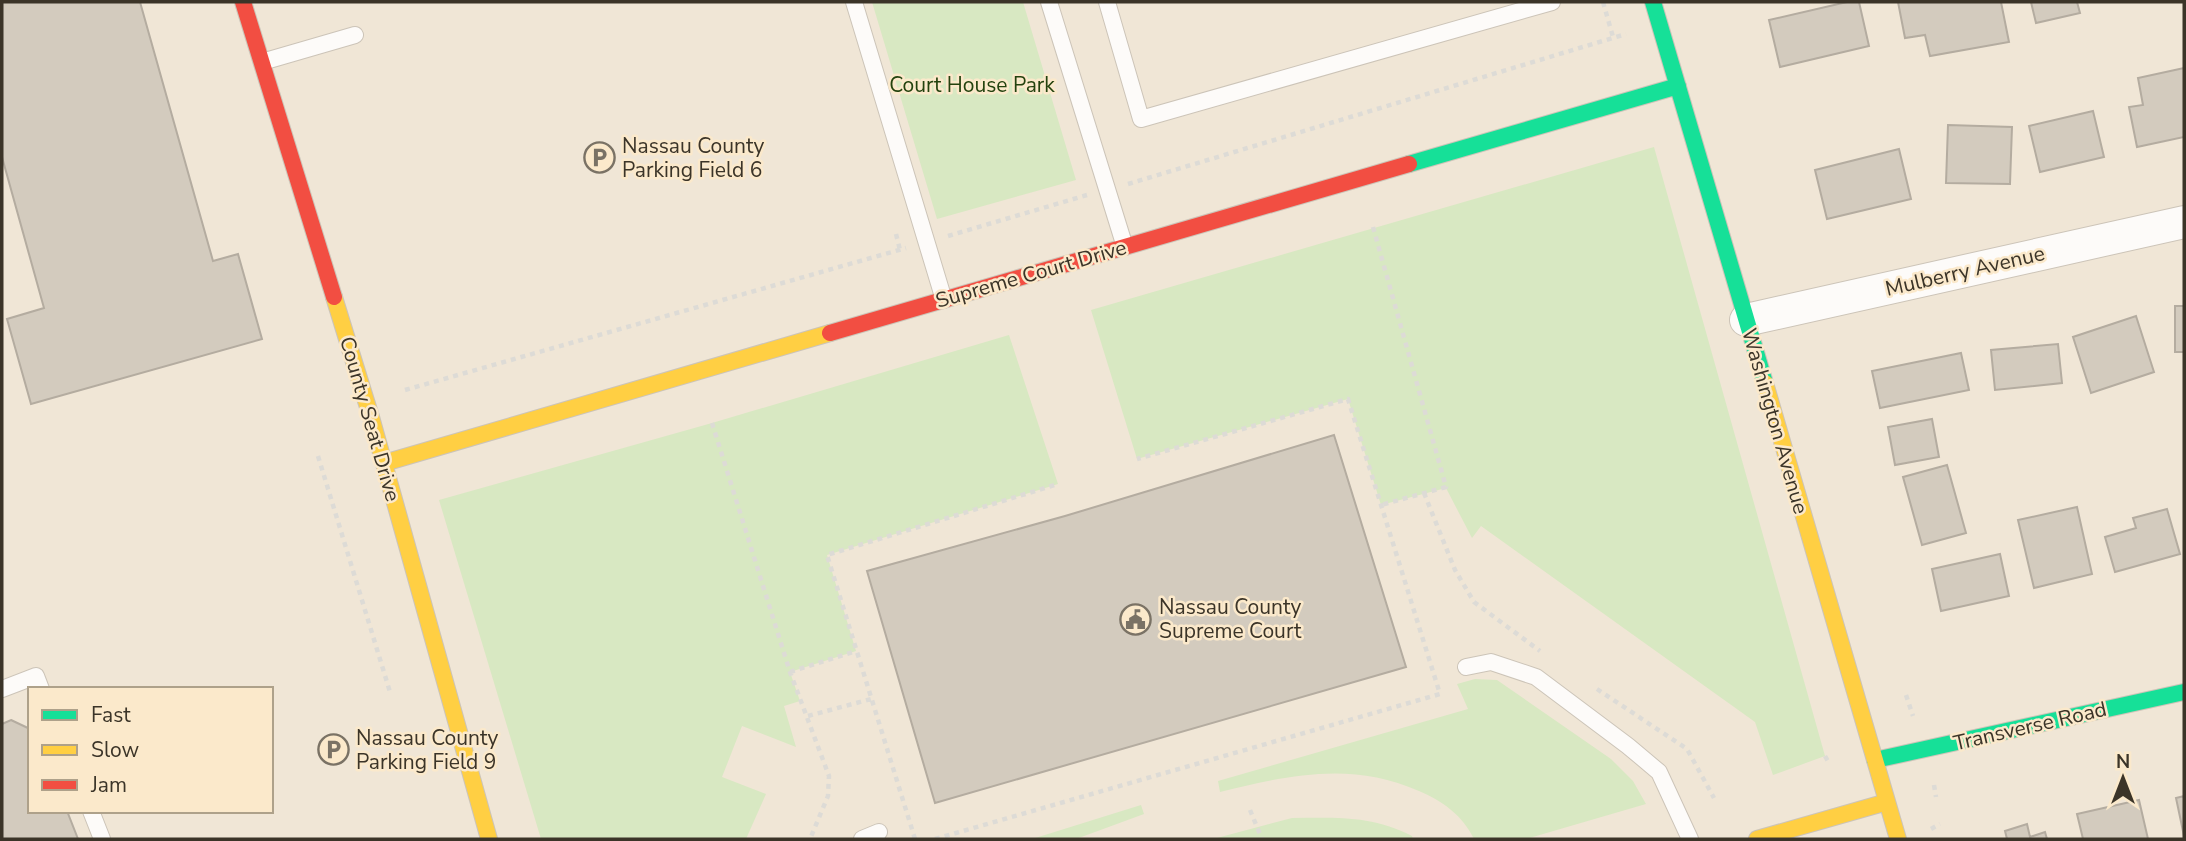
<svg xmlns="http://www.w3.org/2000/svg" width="2186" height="841" viewBox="0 0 2186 841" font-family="'Nunito Sans',sans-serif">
  <rect width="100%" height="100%" fill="#f0e6d6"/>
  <path fill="#d8e8c2" d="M872,2H1023L1076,180L937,219Z
    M1654,147L1825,756L1773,775L1755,722L1481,526L1472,538L1446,488L1381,505L1348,399L1137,459L1091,310Z
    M1009,335L1058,484L827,555L856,651L790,672L800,701L784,706L796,747L742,726L722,777L766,794L746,839H541L439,500L712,423Z
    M1475,679L1497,680L1611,759L1633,781L1646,804L1526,839H1474C1463,816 1443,801 1419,791C1352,761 1289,775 1220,792L1218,781L1468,709L1457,684Z
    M1141,805L1144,814L1076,839H1032Z
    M1292,818C1336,818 1371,815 1412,836L1413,839H1213Z"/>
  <path fill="#d3cbbe" stroke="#b4aca0" stroke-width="2" d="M2,2H140L213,261L238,254L262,339L31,404L7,319L44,308L2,157Z
    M1847,2H1859L1869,46L1780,67L1769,20Z
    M1898,2H2001L2009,42L1930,56L1925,35L1905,38Z
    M2031,2H2077L2080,13L2036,23Z
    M2184,68V137L2137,147L2129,107L2143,105L2138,78Z
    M2093,111L2104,157L2040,172L2029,126Z
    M1948,125L2012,127L2010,184L1946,183Z
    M1899,149L1911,199L1827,219L1815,170Z
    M2175,306H2184V352H2175Z
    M2136,316L2154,372L2091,393L2073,337Z
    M2058,344L2062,383L1995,390L1991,350Z
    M1961,353L1969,390L1880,408L1872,371Z
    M1932,419L1939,457L1895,465L1888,427Z
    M1334,435L1406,667L935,803L867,571L1065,516Z
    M1947,465L1966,533L1922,545L1903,477Z
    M2077,507L2092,574L2034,588L2018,520Z
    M2167,509L2180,554L2115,572L2105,537L2136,528L2133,518Z
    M2000,554L2009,596L1941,611L1932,569Z
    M11,720L30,729V811H67L78,839H2V724Z
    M2184,796V836L2176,798Z
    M2139,800L2148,839H2083L2077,814Z
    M2027,824L2030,837L2045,832L2047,839H2007L2005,831Z"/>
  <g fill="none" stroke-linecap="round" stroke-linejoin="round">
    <defs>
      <path id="lane" d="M854,2L944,300
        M1049,2L1125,247
        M1107,2L1141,119L1552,2
        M262,62L355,35
        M1466,667L1491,662L1536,677L1628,746L1659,772L1690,839
        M2,689L36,676L41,689
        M91,811L102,839
        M862,839L879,832"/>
      <path id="street" d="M1746,320L2184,222"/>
      <path id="fast" d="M1653,2L1765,383
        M1409,164L1678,86
        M1875,760L2184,692"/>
      <path id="slow" d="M334,297L371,417L489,839
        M1765,383L1898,839
        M384,463L830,333
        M1757,839L1887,802"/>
      <path id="jam" d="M243,2L334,297
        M830,333L1409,164"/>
    </defs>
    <use href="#lane" stroke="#ccc4b8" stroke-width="18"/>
    <use href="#street" stroke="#ccc4b8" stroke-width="34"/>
    <use href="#fast" stroke="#ccc4b8" stroke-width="18"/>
    <use href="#slow" stroke="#ccc4b8" stroke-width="18"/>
    <use href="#jam" stroke="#ccc4b8" stroke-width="18"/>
    <path stroke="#dddbd6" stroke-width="4.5" stroke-dasharray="5 5" stroke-linecap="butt" d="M1603,2L1613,37
      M1128,184L1626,34
      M1373,227L1446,487L1381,505
      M896,234L900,250
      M948,236L1087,195
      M405,390L906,248
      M712,423L790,672L829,776L828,796L810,839
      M318,456L390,692
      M1424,493L1455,570L1474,602L1540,651
      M790,672L856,651
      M1597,689L1687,749L1714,798
      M1906,695L1913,716
      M808,716L871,699
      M1825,756L1829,763
      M1934,785L1936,797
      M1250,810L1262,839
      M1931,829L1940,824
      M915,839L827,555L1058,484
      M935,839L1440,694L1348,399L1137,459"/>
    <use href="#lane" stroke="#fdfbf9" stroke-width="16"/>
    <use href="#street" stroke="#fdfbf9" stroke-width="32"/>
    <use href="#fast" stroke="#16e098" stroke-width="16"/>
    <use href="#slow" stroke="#ffcf43" stroke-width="16"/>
    <use href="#jam" stroke="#f24e42" stroke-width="16"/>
  </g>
  <defs>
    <symbol id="parking-ring" viewBox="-11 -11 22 22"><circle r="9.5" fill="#fbe9cb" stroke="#7a7265" stroke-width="1.5"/><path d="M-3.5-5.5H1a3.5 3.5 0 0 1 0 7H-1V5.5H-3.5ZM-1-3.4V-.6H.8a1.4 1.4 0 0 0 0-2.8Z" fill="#7a7265"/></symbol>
    <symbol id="civic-ring" viewBox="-11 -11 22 22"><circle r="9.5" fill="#fbe9cb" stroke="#7a7265" stroke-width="1.5"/><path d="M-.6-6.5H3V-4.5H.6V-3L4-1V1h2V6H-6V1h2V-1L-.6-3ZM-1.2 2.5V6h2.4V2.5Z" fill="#7a7265"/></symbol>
  </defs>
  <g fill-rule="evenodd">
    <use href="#parking-ring" x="582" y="140" width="35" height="35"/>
    <use href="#civic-ring" x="1118" y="602" width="35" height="35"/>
    <use href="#parking-ring" x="316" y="732" width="35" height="35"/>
  </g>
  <g text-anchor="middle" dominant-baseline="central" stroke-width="5" stroke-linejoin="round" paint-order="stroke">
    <g font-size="21" fill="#23420e" stroke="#fbe9cb">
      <text x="972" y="85">Court House Park</text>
    </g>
    <g font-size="21" fill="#3b3428" stroke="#fbe9cb" text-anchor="start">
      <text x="622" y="146">Nassau County<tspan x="622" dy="24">Parking Field 6</tspan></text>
      <text x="1159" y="607">Nassau County<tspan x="1159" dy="24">Supreme Court</tspan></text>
      <text x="356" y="738">Nassau County<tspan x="356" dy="24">Parking Field 9</tspan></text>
    </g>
    <g font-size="21" fill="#3b3428" stroke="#fbe9cb">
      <text transform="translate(1965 271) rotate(-13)">Mulberry Avenue</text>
      <text transform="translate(1031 274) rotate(-16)">Supreme Court Drive</text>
      <text transform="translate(370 419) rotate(74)">County Seat Drive</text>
      <text transform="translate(1775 421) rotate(74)">Washington Avenue</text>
      <text transform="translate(2030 726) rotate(-13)">Transverse Road</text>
    </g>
  </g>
  <rect width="2186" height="841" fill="none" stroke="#3b3428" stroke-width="7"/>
  <rect x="28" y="687" width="245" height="126" fill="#fbe9cb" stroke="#aea18a" stroke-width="2"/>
  <rect x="42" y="710" width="35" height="10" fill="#16e098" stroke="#aea18a" stroke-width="2"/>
  <text x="91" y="722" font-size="21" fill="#3b3428">Fast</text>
  <rect x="42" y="745" width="35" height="10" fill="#ffcf43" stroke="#aea18a" stroke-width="2"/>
  <text x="91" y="757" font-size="21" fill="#3b3428">Slow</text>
  <rect x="42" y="780" width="35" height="10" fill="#f24e42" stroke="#aea18a" stroke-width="2"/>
  <text x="91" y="792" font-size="21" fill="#3b3428">Jam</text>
  <g transform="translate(2123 778)" stroke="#fbe9cb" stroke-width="5" paint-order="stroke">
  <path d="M0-5L12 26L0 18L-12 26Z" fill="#3b3428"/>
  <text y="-10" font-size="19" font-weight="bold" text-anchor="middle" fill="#3b3428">N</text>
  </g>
</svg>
